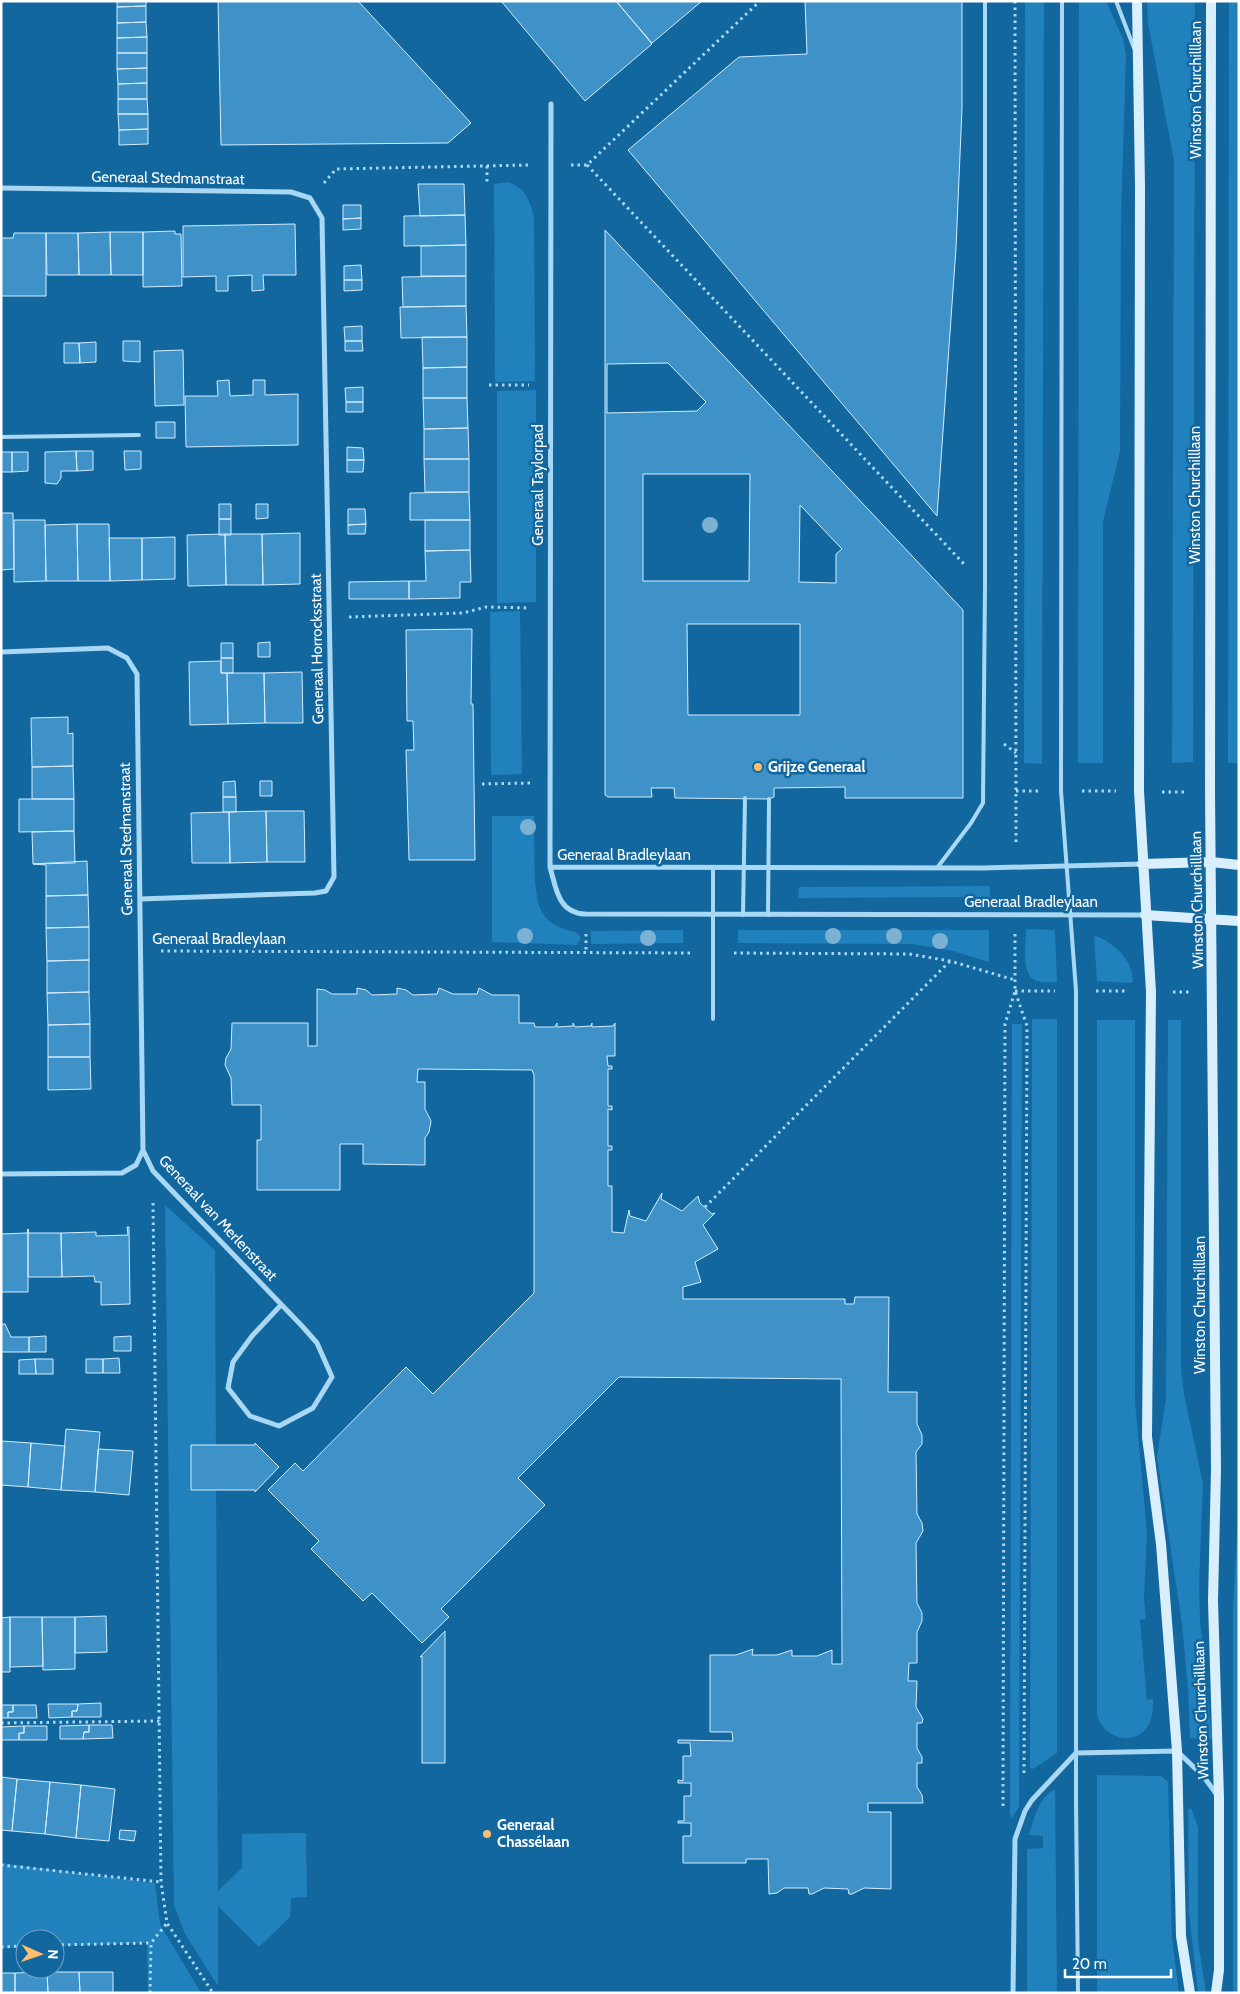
<svg xmlns="http://www.w3.org/2000/svg" width="1240" height="1994" viewBox="0 0 1240 1994" font-family="Cabin,sans-serif">
  <rect width="100%" height="100%" fill="#12679f"/>
  <path fill="#2081bc" d="M1025,1H1044L1042,764L1024,763Z
    M1079,1H1106L1123,39L1126,54L1121,220L1120,451L1103,522V763H1078Z
    M1147,1H1195L1193,762L1172,763L1174,161L1148,23Z
    M1229,1H1239V763H1228Z
    M508,182C525,188 529,199 534,216L535,381L495,382L494,184Z
    M536,390V602L497,603V391Z
    M520,611L522,774L491,775L490,612Z
    M492,816H534C535,838 532,892 541,910C548,924 562,930 576,932L581,938L577,945L492,942Z
    M990,886V897L798,898L799,887Z
    M1026,929L1055,930L1057,982C1051,982 1043,983 1037,981C1020,976 1026,943 1026,929Z
    M683,930V943L591,944V931Z
    M738,930H989V962L953,951L912,944L738,943Z
    M1096,936C1115,944 1132,959 1133,981L1131,983L1097,981L1094,937Z
    M1032,1019H1057V1753L1033,1769L1030,1768Z
    M1097,1020H1135V1402L1147,1533L1144,1599L1146,1619L1140,1620L1147,1700L1153,1699C1153,1706 1153,1713 1151,1719C1142,1748 1105,1742 1097,1715Z
    M1168,1020H1181V1367L1184,1394L1203,1484L1199,1585L1200,1620L1212,1739L1190,1738L1188,1689L1182,1624L1157,1457L1166,1398Z
    M1012,1024H1022L1019,1807L1012,1818L1009,1812L1010,1811Z
    M165,1205L215,1250L218,1891L242,1868V1834L306,1833L307,1897L291,1898L290,1917L259,1947L218,1906V1986L185,1934L174,1905Z
    M1239,1496V1993H1233V1609Z
    M1097,1775L1161,1776L1168,1782L1172,1937L1179,1993H1097Z
    M1055,1790L1057,1993H1027V1849L1043,1848V1836L1029,1835C1033,1822 1040,1793 1055,1790Z
    M1191,1808L1198,1827V1941L1206,1993H1198L1189,1913L1188,1810Z
    M1,1863L155,1883L160,1924L201,1993H148L147,1943L55,1946V1939H25V1947L1,1948Z"/>
  <path fill="#3f92c7" stroke="#d2edfe" fill-rule="evenodd" d="M117,1H146V6L117,7Z
    M218,1H358L471,123L448,143L221,145Z
    M501,1H616L652,44L585,101Z
    M616,1H702L652,43Z
    M805,1H962V108L956,248L937,516L628,150L739,57L807,54Z
    M146,6V22L117,23V7Z
    M146,22L147,37L117,38V23Z
    M147,37V53H117V38Z
    M117,53H147V68L117,69Z
    M147,68V83L118,84L117,69Z
    M147,83V99H118V84Z
    M118,99H147L148,114H118Z
    M118,114H148V129L119,130Z
    M148,129V144L119,145V130Z
    M418,184H464L465,215L420,216Z
    M343,205H361V218L343,219Z
    M465,215L466,245L404,246V216Z
    M361,218V229L343,230V219Z
    M295,224L296,275H263L264,290L252,291V275L228,276V291H216V276L183,277V226Z
    M605,230L963,610V798H845V787L774,788V797L769,799L675,798L674,788H651L652,797H608L605,795ZM668,363L706,402L697,411L607,413V364ZM643,474H750L749,581H643ZM800,505L842,549L836,554V583L799,582ZM687,624H800V715H688Z
    M175,231V234H181L182,286L143,287V232Z
    M110,232L111,275H79L78,233Z
    M110,232H143V275H111Z
    M14,233H46V296H1V238H13Z
    M46,233H78L79,275H47Z
    M466,245V276H421V246Z
    M361,265L362,280H344V266Z
    M466,276V306L403,307L402,277Z
    M344,280H362V290L344,291Z
    M466,306L467,337L401,338L400,307Z
    M362,326V341H345L344,327Z
    M422,337H467V367L423,368Z
    M123,341H140V362L123,361Z
    M345,341H362L363,351H345Z
    M96,342V362L80,363L79,343Z
    M64,343H79L80,363H64Z
    M183,350L184,405L155,406L154,351Z
    M467,367V398H423V368Z
    M229,380L230,396L253,395V380H265V395L298,394V445L186,447L185,396H218L217,381Z
    M363,387V402H346L345,388Z
    M423,398H467L468,428L424,429Z
    M346,402H363V412H346Z
    M156,422H175V438H156Z
    M468,428L469,459H424V429Z
    M347,447L363,448L364,460H347Z
    M76,451L77,471H61V478L57,484L45,483V452Z
    M76,451H93V470L77,471Z
    M124,451H141V469L125,470Z
    M1,452H12V472H1Z
    M12,452H28V471L12,472Z
    M424,459H469V492H425Z
    M347,460H364L363,472H347Z
    M469,492L470,520H410V493Z
    M219,504H231V519H219Z
    M256,504H268V518L256,519Z
    M348,509H365L366,524L348,525Z
    M1,513H13L14,569L1,570Z
    M219,519H231V535H219Z
    M14,520H45L46,581L14,582Z
    M425,520H470V550L425,551Z
    M77,524H109L110,581H78Z
    M77,524L78,581H46L45,525Z
    M366,524L365,534H348V525Z
    M300,533V584L263,585L262,534Z
    M225,534H262L263,585H226Z
    M225,534L226,585L188,586L187,535Z
    M175,537V579L142,580V538Z
    M109,538H142V580L110,581Z
    M470,550L471,582H460V598L409,599V581H426L425,551Z
    M409,581V599H349V582Z
    M472,629L471,704H473L475,860H409L406,750H414L413,721H407L406,630Z
    M270,642V657H258V643Z
    M221,643H233V658H221Z
    M221,658H233V673H221Z
    M221,661V673H227L228,724L190,725L189,662Z
    M302,672L303,723H265L264,673Z
    M227,673H264L265,723L228,724Z
    M68,717V734L73,733V766L32,767L31,718Z
    M73,766L74,799H32V767Z
    M235,781L236,797H223V782Z
    M260,781H272V796H260Z
    M223,797H236V812H223Z
    M19,799H74V831L19,832Z
    M266,811H304L305,862H267Z
    M266,811L267,862L230,863L229,812Z
    M229,812L230,863H192L191,813Z
    M74,831L75,863L33,864L32,832Z
    M87,861L88,895L46,896V865L33,864Z
    M88,895L89,927L46,928V896Z
    M89,927V960L47,961L46,928Z
    M89,960V992L47,993V961Z
    M357,988L366,990L372,995L397,994V988L406,990L413,995L437,994L439,988L453,994H477L479,988L492,995H519V1023H534L535,1027H555L557,1023V1027L573,1026V1023L575,1027L591,1026L592,1023V1027L613,1026L615,1023V1056H607L608,1066H612V1069H608V1106H612V1110L608,1109V1146H612V1150H608V1186H612V1232L624,1233L629,1210L630,1216L646,1221L662,1193L661,1199L682,1211L698,1196L700,1203L712,1214L715,1213L703,1225L718,1249L695,1262L701,1282L683,1287V1299H845V1304H854L855,1297H889L888,1392H917V1424L922,1435V1444L916,1452L917,1514L922,1523L923,1531L916,1543L917,1603L922,1613V1621L917,1632V1663H909L908,1681H917L916,1707L923,1719L922,1723H917V1748L922,1757V1763H917V1787L922,1795L923,1803H868V1812H891V1889L864,1888L852,1894H849L848,1889L824,1888L812,1894H809L808,1888H784L777,1893L769,1894L768,1859H746V1863H683V1836H691V1823H678V1821H684V1796H691V1783H678V1780L683,1781V1756H691L690,1743H678V1740L733,1741L732,1732H710V1655H736L753,1649L752,1655H777L792,1650V1656H817L832,1650V1664H842L841,1379L619,1377L518,1478L545,1505L441,1609L449,1617L422,1643L372,1593L363,1601L311,1549L319,1541L268,1490L295,1463L303,1471L406,1367L433,1394L534,1293V1075L532,1070L418,1069L417,1082H425V1109L431,1121L429,1132L425,1138V1165L363,1164V1144H340V1190H257V1140H261V1105H232L231,1078L225,1065L226,1058L231,1049L232,1023H308V1046H317V989L325,990L332,994H357Z
    M89,992L90,1024L48,1025L47,993Z
    M90,1024V1057H48V1025Z
    M48,1057H90L91,1089L48,1090Z
    M127,1227H129L130,1304L101,1305V1282H95L94,1276L62,1277L61,1233L96,1232V1236L128,1235Z
    M28,1229V1233H61L62,1277H28Z
    M28,1229V1292H1V1234L27,1233Z
    M1,1324H5L11,1337H29V1352H1Z
    M46,1336V1352H29V1337Z
    M131,1336V1351H114V1337Z
    M119,1358L120,1373H103V1359Z
    M35,1359L36,1374H19V1360Z
    M35,1359H53V1374H36Z
    M86,1359H103V1373H86Z
    M66,1429L100,1432L95,1492L61,1490Z
    M1,1441L31,1443L28,1487L1,1485Z
    M31,1443L65,1446L61,1490L28,1487Z
    M255,1443L279,1467L255,1492V1490H191V1445H255Z
    M98,1449L133,1451L129,1495L95,1492Z
    M106,1616L107,1652L75,1653V1617Z
    M10,1617H42L43,1666L10,1667Z
    M10,1617V1672H1V1618Z
    M42,1617H75V1669L43,1670Z
    M445,1631V1763H422V1656L420,1657Z
    M101,1703V1717H72V1711H77L78,1704Z
    M48,1704H78L77,1711H72V1717L49,1718Z
    M1,1705H13V1712H8V1718H1Z
    M13,1705H36L37,1718H8V1712H13Z
    M89,1725H112L113,1738L83,1739L84,1732H89Z
    M89,1725V1732H84L83,1739H60V1726Z
    M24,1726V1733H19V1740H1V1727Z
    M24,1726H47V1740H19V1733H24Z
    M1,1777L17,1779L12,1831L1,1830Z
    M17,1779L50,1782L45,1834L12,1831Z
    M50,1782L81,1785L76,1838L45,1834Z
    M81,1785L115,1789L109,1841L76,1838Z
    M120,1830L136,1831L134,1841L119,1839Z
    M47,1972L48,1993H15V1973Z
    M47,1972H79L80,1993H48Z
    M79,1972H113V1993H80Z
    M1,1973H15V1993H1Z"/>
  <g fill="none" stroke-linecap="round" stroke-linejoin="round">
    <path stroke="#a9d8f5" stroke-width="3" stroke-dasharray="2.5 4" stroke-linecap="butt" d="M1015,1L1016,846
      M571,165H587L760,1
      M587,165L964,564
      M487,166V183
      M324,183L336,169L529,165
      M489,385H529
      M349,617L463,613L486,607L530,608
      M1004,744L1016,753
      M482,784L530,783
      M1016,791H1041
      M1082,791H1116
      M1162,792H1186
      M586,934V953
      M1015,934V991L1027,1026L1024,1776
      M161,951L693,953
      M734,953L909,954L950,961L1015,980
      M1015,991H1055
      M1096,991H1127
      M1173,992H1190
      M153,1203L161,1882L167,1923L213,1993
      M705,1207L950,961
      M1,1723L160,1721
      M1003,1806L1005,1024L1015,991
      M1,1865L161,1882
      M55,1945L151,1943
      M1,1947L25,1946
      M150,1993L151,1943L167,1923"/>
    <path stroke="#a9d8f5" stroke-width="4" d="M1062,1L1061,791L1076,991V1802L1078,1993
      M1116,1L1134,48
      M1,437L139,435
      M713,868V1019
      M937,868L971,823L983,803L985,586V1
      M743,915L745,798
      M768,915L769,799"/>
    <path stroke="#a9d8f5" stroke-width="5" d="M551,104L550,867C556,888 558,913 585,914L1145,915
      M1,188L291,192L310,198L322,218L334,877L326,891L315,893L140,899
      M1,652L108,648L127,658L137,674L143,1150L136,1165L122,1173L1,1174
      M550,867L983,868L1142,864
      M143,1150L153,1171L302,1326L317,1343L332,1377L313,1408L279,1426L250,1416L228,1388L233,1362L252,1336L281,1305
      M1013,1993L1015,1839L1025,1811L1032,1800L1076,1753L1177,1751L1204,1777L1217,1795"/>
    <path stroke="#d9effd" stroke-width="10" d="M1137,1L1140,186L1139,791L1151,992L1147,1437L1161,1544L1177,1751L1181,1936L1190,1993
      M1211,1L1210,792L1216,1469L1213,1601L1219,1798V1970L1216,1993
      M1142,864L1211,862L1239,865
      M1145,915L1239,921"/>
  </g>
  <g fill="#7cb1d3">
    <circle cx="710" cy="525" r="8"/>
    <circle cx="528" cy="827" r="8"/>
    <circle cx="525" cy="936" r="8"/>
    <circle cx="833" cy="936" r="8"/>
    <circle cx="894" cy="936" r="8"/>
    <circle cx="648" cy="938" r="8"/>
    <circle cx="940" cy="941" r="8"/>
  </g>
  <g fill="#ffbd6d" stroke="#12679f" stroke-width="2">
    <circle cx="758" cy="767" r="5"/>
    <circle cx="487" cy="1834" r="5"/>
  </g>
  <g text-anchor="middle" dominant-baseline="central" stroke-width="5" stroke-linejoin="round" paint-order="stroke">
    <g font-size="15" fill="#fff" stroke="#12679f">
      <text transform="translate(1196 90) rotate(-90)">Winston Churchilllaan</text>
      <text transform="translate(168 178) rotate(1)">Generaal Stedmanstraat</text>
      <text transform="translate(538 485) rotate(-90)">Generaal Taylorpad</text>
      <text transform="translate(1195 495) rotate(-90)">Winston Churchilllaan</text>
      <text transform="translate(317 649) rotate(-91)">Generaal Horrocksstraat</text>
      <text transform="translate(126 839) rotate(-91)">Generaal Stedmanstraat</text>
      <text x="624" y="855">Generaal Bradleylaan</text>
      <text transform="translate(1197 900) rotate(-91)">Winston Churchilllaan</text>
      <text x="1031" y="902">Generaal Bradleylaan</text>
      <text x="219" y="939">Generaal Bradleylaan</text>
      <text transform="translate(218 1218) rotate(47)">Generaal van Merlenstraat</text>
      <text transform="translate(1200 1305) rotate(-90)">Winston Churchilllaan</text>
      <text transform="translate(1201 1710) rotate(-92)">Winston Churchilllaan</text>
    </g>
    <g font-size="15" font-weight="bold" fill="#fff" stroke="#12679f" text-anchor="start">
      <text x="768" y="767">Grijze Generaal</text>
      <text x="497" y="1825">Generaal<tspan x="497" dy="17">Chassélaan</tspan></text>
    </g>
  </g>
  <rect width="1240" height="1994" fill="none" stroke="#ffffff" stroke-width="5"/>
  <g transform="translate(40 1954) rotate(92)"><circle r="24" fill="#12679f" stroke="#71a4c5"/>
  <path d="M0-4L9 19L0 12L-9 19Z" fill="#ffbd6d"/>
  <text y="-8" font-size="14" font-weight="bold" text-anchor="middle" fill="#ffffff">N</text>
  </g>
  <path d="M1065 1969v8h106v-8" fill="none" stroke="#ffffff" stroke-width="2.5"/>
  <text x="1072" y="1969" font-size="15" fill="#ffffff" stroke="#12679f" stroke-width="4" paint-order="stroke">20 m</text>
</svg>
